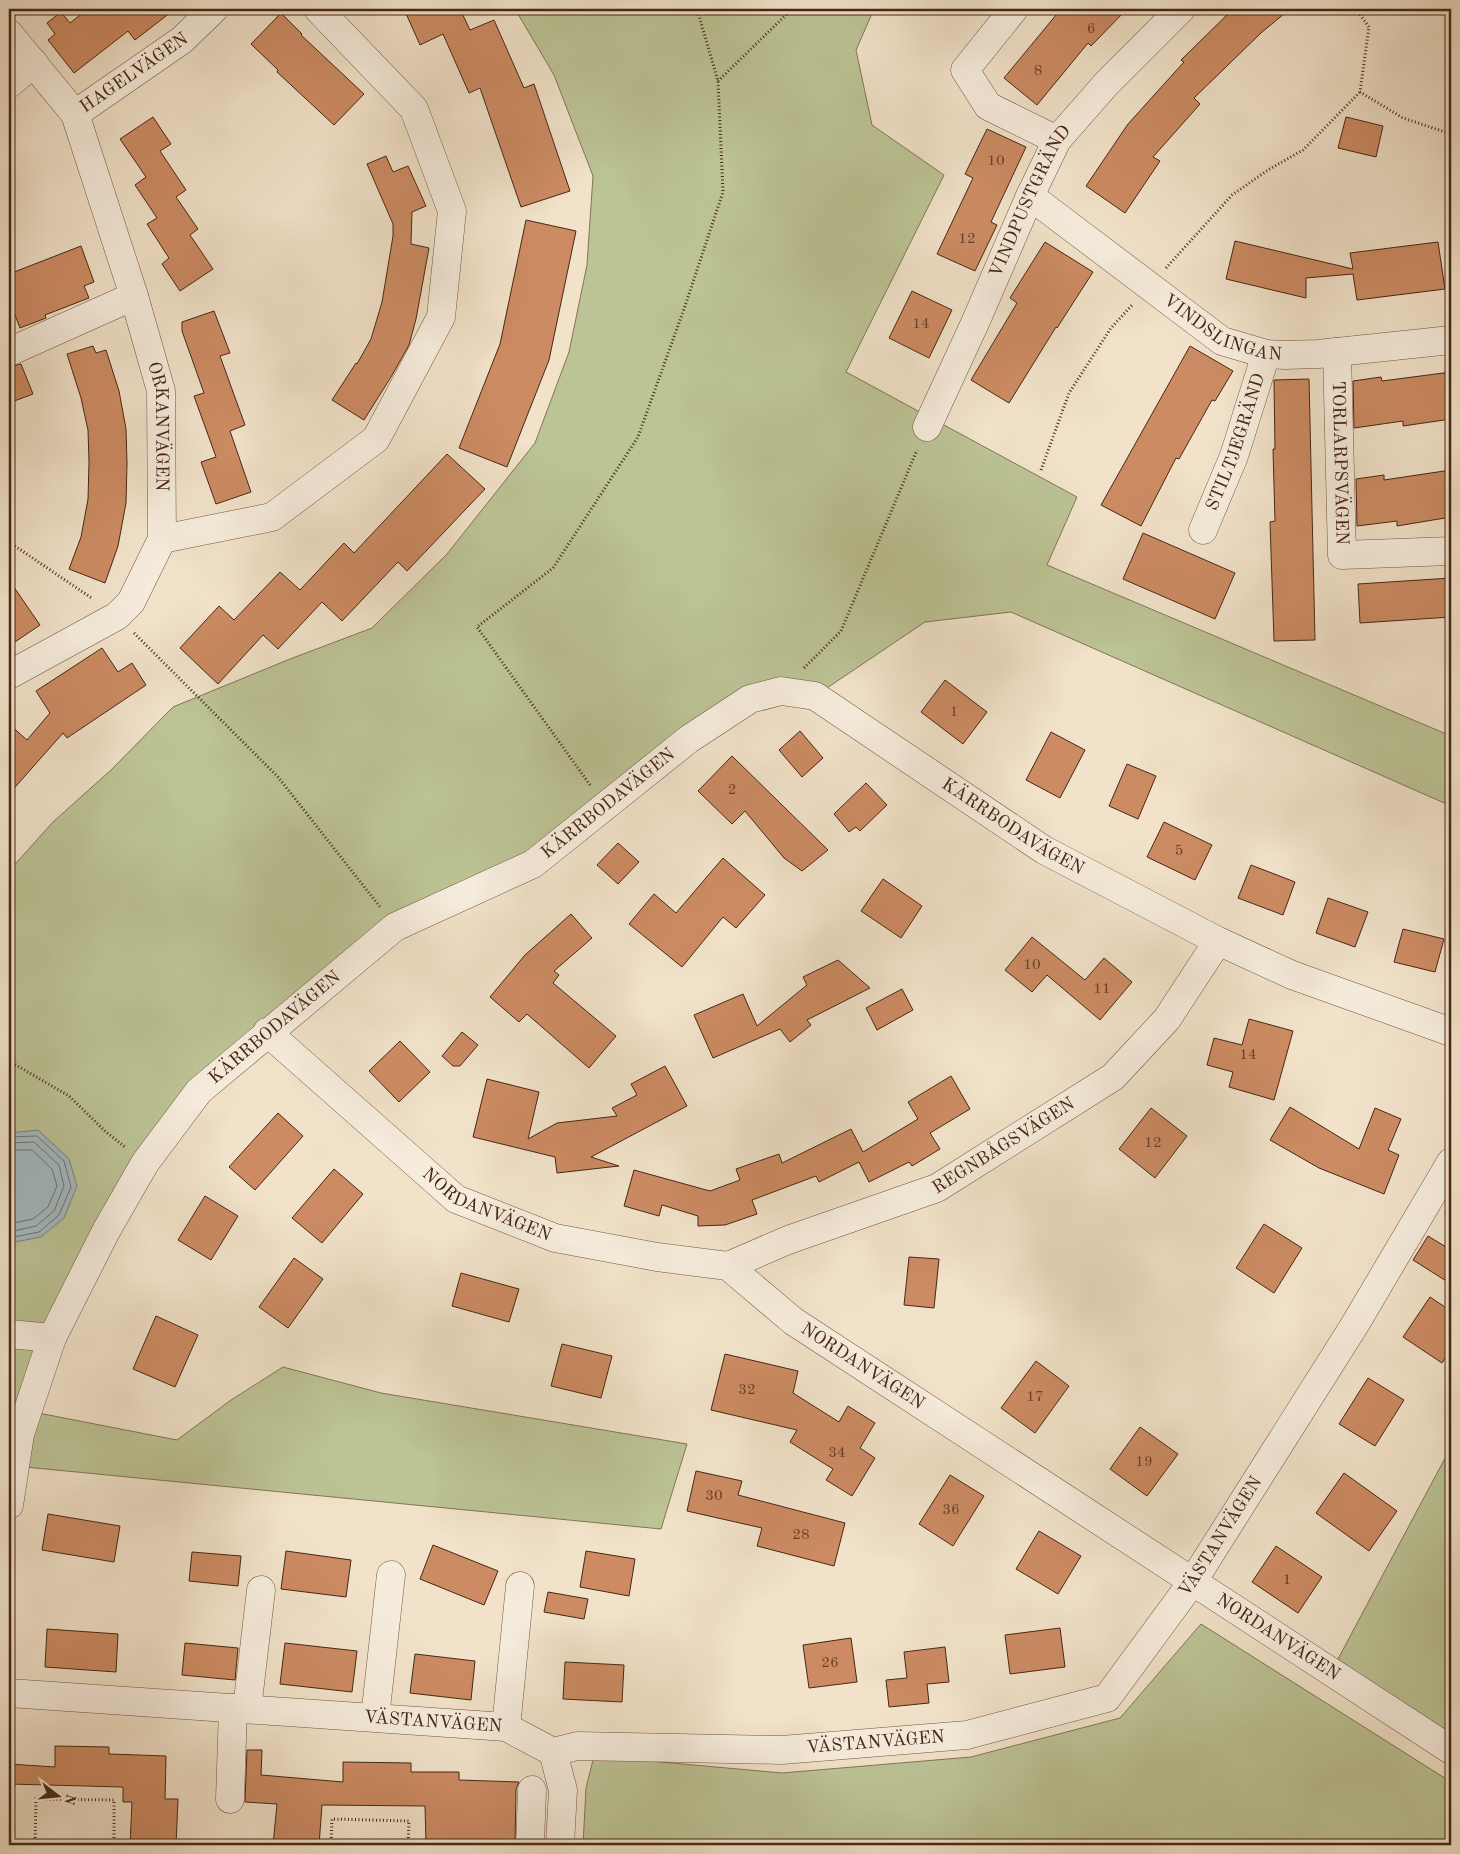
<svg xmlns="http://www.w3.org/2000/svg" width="1460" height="1854" viewBox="0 0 1460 1854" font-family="'Old Standard TT',serif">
  <rect width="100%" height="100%" fill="#f1e2c9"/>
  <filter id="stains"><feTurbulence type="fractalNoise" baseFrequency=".004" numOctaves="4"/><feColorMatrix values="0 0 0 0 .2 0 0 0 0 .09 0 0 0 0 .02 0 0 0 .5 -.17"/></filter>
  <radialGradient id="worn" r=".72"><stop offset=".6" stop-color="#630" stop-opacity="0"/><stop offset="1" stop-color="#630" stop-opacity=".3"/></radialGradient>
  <path fill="#bcc395" stroke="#827554" d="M515,9H874L856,50L872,125L944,175L846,372L1077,497L1047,565L1451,736V806L1011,612L925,622L815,696L781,691L533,864L395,927L267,1032L145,1163L28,1411L177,1440L231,1400L283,1367L381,1393L687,1444L661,1529L15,1466L9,1505V871L53,822L111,770L173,707L290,659L372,628L447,554L535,443L569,352L587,265L593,176L554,75Z
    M1451,1447V1744L1338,1659Z
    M1201,1624L1451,1782V1845H583L586,1788L594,1756L782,1773L971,1757L1120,1718Z"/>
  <path fill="#a1bac2" stroke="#7d7f7c" d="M38,1130L69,1159L77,1186L64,1218L41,1237L9,1243V1133Z"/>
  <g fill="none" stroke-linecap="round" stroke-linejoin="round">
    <path stroke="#74706b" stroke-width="1" d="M9,1137L37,1136L64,1161L71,1187L59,1215L39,1232L9,1238
      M9,1143L34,1142L59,1165L64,1186L54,1211L36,1226L9,1232
      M9,1150H32L52,1169L57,1186L48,1207L33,1219L9,1224"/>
  </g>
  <path fill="#cc8b63" stroke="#472714" d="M88,9H175L135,40L128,31L74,73L48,40L55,34L47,23L61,12L70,23Z
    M404,9H460L470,30L494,20L524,88L534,84L570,191L521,207L480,88L469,93L443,34L420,45Z
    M1061,9H1127L1091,46L1088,43L1037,105L1004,78Z
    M1233,9H1290L1262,32L1194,98L1200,104L1153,157L1160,161L1125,213L1086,186L1128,124L1184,62L1181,60Z
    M281,13L302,34L301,35L364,94L334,125L277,72L278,70L251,44Z
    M153,117L171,144L160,151L186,190L176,197L198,229L190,235L213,269L180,291L162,264L169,258L147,224L157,218L135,185L146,177L120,139Z
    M1346,117L1383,126L1376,157L1338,148Z
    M987,129L1026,147L991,222L997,225L975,271L937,254L973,178L965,174Z
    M386,156L393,172L408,166L426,206L412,212L411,244L429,248L416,319L409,345L391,377L364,420L332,400L356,363L357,364L371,339L382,302L393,236V224L367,164Z
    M526,220L576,231L549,360L507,467L459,448L500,344Z
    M1235,241L1353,269L1350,253L1438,242L1445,289L1357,300L1353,274L1306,278V298L1226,279Z
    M1045,242L1093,272L1057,328L1056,327L1009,403L971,380L1017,303L1010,298Z
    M81,246L94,282L84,286L89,298L45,315L46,318L20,328L15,315L9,317V274Z
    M912,291L952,310L929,358L889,338Z
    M214,311L230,353L220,356L245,425L230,431L251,492L216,504L201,462L216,457L194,396L204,393L182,331V322Z
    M93,346L96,353L106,350L119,391L126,429L127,463L126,503L118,546L105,583L69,569L81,537L88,499L89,462L88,430L81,398L67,354Z
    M1190,346L1233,371L1215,401L1212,400L1179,459L1176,458L1141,526L1101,505Z
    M21,364L33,394L9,403V367Z
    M1451,372V419L1403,426V421L1354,428L1353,381L1381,377L1382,381Z
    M1309,379L1315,640L1274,641L1270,522L1275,521L1273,449H1275L1274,382V380Z
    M447,454L485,489L407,571L398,562L342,621L322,602L278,649L263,635L218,684L180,648L219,606L234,620L280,572L300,590L344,543L354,553Z
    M1451,470V517L1397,526V521L1357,526L1356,479L1384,475V480Z
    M1143,533L1235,573L1215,619L1123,579Z
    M1451,578V617L1360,623L1358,584Z
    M9,580L40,625L9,646Z
    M102,648L118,672L132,663L146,685L67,738L63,733L9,794V724L27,740L50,713L36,691Z
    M945,680L987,712L963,744L921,712Z
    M800,731L823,758L802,777L779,750Z
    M1051,732L1085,750L1060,798L1026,780Z
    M732,756L828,850L802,871L784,858L745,811L732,824L698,791Z
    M1127,764L1156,776L1138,819L1109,806Z
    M866,783L887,805L860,831L856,827L849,832L834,814Z
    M1164,822L1212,845L1195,880L1147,857Z
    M618,843L639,862L618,884L597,865Z
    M723,858L765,895L736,928L723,917L682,967L629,924L654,894L676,913Z
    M1251,865L1295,882L1283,915L1238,898Z
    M883,879L922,906L901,938L861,911Z
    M1328,898L1368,912L1355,947L1316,933Z
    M571,914L592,938L554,971L559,975L553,983L616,1036L589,1068L527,1014L519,1022L490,997L525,955Z
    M1403,929L1444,939L1435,972L1394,962Z
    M1032,937L1085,980L1104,958L1132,982L1100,1020L1047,975L1032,992L1005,970Z
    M838,960L870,988L807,1020L811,1025L790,1042L780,1029L713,1058L694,1015L743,994L757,1026L807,985L803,977Z
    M902,989L913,1010L877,1030L866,1008Z
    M1249,1019L1293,1031L1274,1100L1229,1087L1233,1072L1207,1065L1214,1038L1242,1045Z
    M462,1032L478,1045L460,1066H453L442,1056Z
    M400,1041L430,1072L399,1102L369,1071Z
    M665,1066L687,1106L591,1157L619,1166L557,1173L555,1157L473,1137L487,1079L539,1092L528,1139L557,1123L617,1116L612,1108L637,1095L631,1084Z
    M951,1076L970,1109L930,1133L940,1149L912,1166L909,1162L869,1182L859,1162L819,1182L816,1176L752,1200L757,1214L725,1225L698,1226V1216L662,1205L659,1216L624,1206L634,1170L710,1191L740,1180L736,1169L779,1154L782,1163L851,1129L863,1152L918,1119L908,1102Z
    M1290,1107L1359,1149L1375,1108L1401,1119L1388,1150L1399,1155L1384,1194L1319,1168L1270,1140Z
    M1151,1108L1187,1136L1155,1178L1119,1149Z
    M278,1113L303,1136L255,1190L229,1167Z
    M334,1169L363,1194L322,1243L292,1218Z
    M205,1196L238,1216L211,1260L178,1240Z
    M1264,1224L1302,1248L1274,1293L1236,1268Z
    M1428,1236L1451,1250V1284L1413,1260Z
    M909,1257L939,1259L934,1308L904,1305Z
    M294,1258L323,1279L288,1328L259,1307Z
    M461,1273L519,1289L509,1322L452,1306Z
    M1430,1297L1451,1311V1349L1442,1363L1403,1337Z
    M156,1316L198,1335L175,1387L133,1369Z
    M562,1344L612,1356L601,1398L551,1386Z
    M725,1354L798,1371L793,1393L839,1422L848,1406L875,1423L860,1448L875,1458L852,1496L826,1480L833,1469L790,1442L797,1430L711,1410Z
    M1036,1361L1069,1386L1035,1433L1001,1408Z
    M1368,1378L1404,1400L1375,1446L1339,1424Z
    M1140,1427L1178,1454L1147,1496L1110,1469Z
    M696,1471L742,1481L738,1495L845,1523L834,1566L757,1546L762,1528L687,1511Z
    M1344,1473L1397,1511L1369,1551L1316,1513Z
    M950,1475L984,1496L953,1546L919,1524Z
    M48,1514L120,1526L114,1562L42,1550Z
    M1039,1531L1081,1556L1058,1594L1016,1569Z
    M433,1545L498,1571L484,1605L420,1579Z
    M1276,1546L1322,1577L1298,1613L1252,1582Z
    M286,1551L351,1560L346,1597L281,1589Z
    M586,1551L635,1559L629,1596L580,1587Z
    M192,1552L241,1556L238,1586L189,1581Z
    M548,1592L588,1599L584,1619L544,1612Z
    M1060,1628L1065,1667L1010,1674L1005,1635Z
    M47,1629L118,1634L116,1672L45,1667Z
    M851,1638L857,1682L809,1688L803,1645Z
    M185,1643L238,1648L235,1680L182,1675Z
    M285,1643L357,1651L352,1692L280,1684Z
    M945,1647L949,1682L927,1684L929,1703L889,1707L886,1680L907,1678L904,1652Z
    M415,1654L475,1661L471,1700L410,1693Z
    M565,1662L624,1665L622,1702L563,1699Z
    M55,1746L109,1747V1754L166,1756L165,1799H178L176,1845H130L132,1802H123V1787L9,1784V1764L55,1767Z
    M247,1750H262L261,1775L343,1782V1762L411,1763V1772H459V1780L519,1782L516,1789L515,1845H426L425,1806L322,1805L319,1845H273L277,1804L245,1802Z"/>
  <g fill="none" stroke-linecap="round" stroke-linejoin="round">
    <defs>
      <g id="minor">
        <path d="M1014,9L965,70L988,106L1057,140"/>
        <path id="s1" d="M9,34L75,114L134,296L161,391L162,539L131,602L117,616L9,675"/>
        <path d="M9,84L34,63"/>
        <path id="s2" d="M75,114L182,40L214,9"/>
        <path id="s3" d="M1030,196L1222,341L1266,354L1285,355L1318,354L1451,340"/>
        <path d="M9,352L134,296"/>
        <path id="s4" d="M1337,352L1342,555L1451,551"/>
        <path id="s5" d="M927,427L975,323L1030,196L1057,140L1107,83L1181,9"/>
        <path id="s6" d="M1203,530L1234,456L1266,354"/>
        <path d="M162,539L272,517L376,439L441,317L452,211L414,109L318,9"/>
        <path id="s7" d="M267,1032L456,1199L555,1238L657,1257L728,1266L793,1321L1451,1750"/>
        <path id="s8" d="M728,1266L788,1240L937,1188L1113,1077L1167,1019L1218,941"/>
        <path d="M9,1334L52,1338"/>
        <path id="s9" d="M9,1505L20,1434L52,1338L106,1231L145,1163L199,1091L395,927L533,864L689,739L750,699L781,691L815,696L1044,850L1218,941L1292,975L1451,1032"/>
        <path id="s10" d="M9,1693L506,1727L553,1752L577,1746L782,1750L967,1735L1107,1698L1193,1581L1354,1326L1451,1162"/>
        <path d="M247,1709L261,1590"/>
        <path d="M375,1717L391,1575"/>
        <path d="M506,1727L520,1586"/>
        <path d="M553,1752L563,1790L560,1845"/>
        <path d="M230,1799L233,1708"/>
        <path d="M530,1845L532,1790"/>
      </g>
    </defs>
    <use href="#minor" stroke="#725641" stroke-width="29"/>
    <path stroke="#472714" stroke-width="3" stroke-dasharray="1 2.5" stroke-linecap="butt" d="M1356,9L1369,27L1360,92L1403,118L1451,134
      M718,81L792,9
      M1166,268L1232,195L1268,170L1303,150L1360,92
      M1041,470L1069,393L1111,328L1133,304
      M9,542L93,599
      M134,633L278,777L380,907
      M804,668L841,631L917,450
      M590,785L477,627L553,568L638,437L684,309L723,192L718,81L697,9
      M9,1061L69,1096L106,1132L125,1147
      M35,1845L36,1799L114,1800V1845
      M331,1845L332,1819L409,1821L408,1845"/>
    <use href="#minor" stroke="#f6ecdc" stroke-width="28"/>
  </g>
  <g text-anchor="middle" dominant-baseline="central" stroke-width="5" stroke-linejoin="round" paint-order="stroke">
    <g font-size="15" fill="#684028">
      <text x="1091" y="29">6</text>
      <text x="1038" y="71">8</text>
      <text x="996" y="161">10</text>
      <text x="967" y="239">12</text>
      <text x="921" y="324">14</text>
      <text x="954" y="712">1</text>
      <text x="732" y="790">2</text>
      <text x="1179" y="851">5</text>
      <text x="1032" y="965">10</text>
      <text x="1102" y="989">11</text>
      <text x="1248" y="1055">14</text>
      <text x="1153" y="1143">12</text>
      <text x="747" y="1390">32</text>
      <text x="1035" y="1397">17</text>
      <text x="837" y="1453">34</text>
      <text x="1144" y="1462">19</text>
      <text x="714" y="1496">30</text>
      <text x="951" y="1510">36</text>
      <text x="801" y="1535">28</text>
      <text x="1287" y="1580">1</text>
      <text x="830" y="1663">26</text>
    </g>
    <g font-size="18" fill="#472714" stroke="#f6ecdc">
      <text stroke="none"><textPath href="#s2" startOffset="72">HAGELVÄGEN</textPath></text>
      <text stroke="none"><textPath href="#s5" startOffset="248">VINDPUSTGRÄND</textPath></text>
      <text stroke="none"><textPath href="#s3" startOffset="236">VINDSLINGAN</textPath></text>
      <text stroke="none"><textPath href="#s1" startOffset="429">ORKANVÄGEN</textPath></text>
      <text stroke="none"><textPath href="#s6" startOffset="94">STILTJEGRÄND</textPath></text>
      <text stroke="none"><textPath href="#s4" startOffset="111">TORLARPSVÄGEN</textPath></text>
      <text stroke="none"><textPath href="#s9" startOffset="965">KÄRRBODAVÄGEN</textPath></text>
      <text stroke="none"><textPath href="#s9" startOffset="1445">KÄRRBODAVÄGEN</textPath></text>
      <text stroke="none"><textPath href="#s9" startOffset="560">KÄRRBODAVÄGEN</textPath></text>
      <text stroke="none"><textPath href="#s8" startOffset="302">REGNBÅGSVÄGEN</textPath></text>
      <text stroke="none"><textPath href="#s7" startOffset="282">NORDANVÄGEN</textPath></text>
      <text stroke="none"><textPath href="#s7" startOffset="702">NORDANVÄGEN</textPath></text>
      <text stroke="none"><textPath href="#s10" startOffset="1309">VÄSTANVÄGEN</textPath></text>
      <text stroke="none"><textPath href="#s7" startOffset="1198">NORDANVÄGEN</textPath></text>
      <text stroke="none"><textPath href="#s10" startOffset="425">VÄSTANVÄGEN</textPath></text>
      <text stroke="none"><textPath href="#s10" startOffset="875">VÄSTANVÄGEN</textPath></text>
    </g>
  </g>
  <rect width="1460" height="1854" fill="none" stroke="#f1e2c9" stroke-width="30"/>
  <rect x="10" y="10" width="1440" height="1834" fill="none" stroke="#472714" stroke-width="2.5"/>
  <rect x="15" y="15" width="1430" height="1824" fill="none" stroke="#472714"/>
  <g transform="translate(58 1796) rotate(106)" stroke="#f6ecdc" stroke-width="4" paint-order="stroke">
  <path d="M0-4L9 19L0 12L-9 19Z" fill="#472714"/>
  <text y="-8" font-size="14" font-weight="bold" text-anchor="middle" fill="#472714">N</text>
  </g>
  <rect width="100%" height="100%" filter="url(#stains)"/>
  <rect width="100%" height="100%" fill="url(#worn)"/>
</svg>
